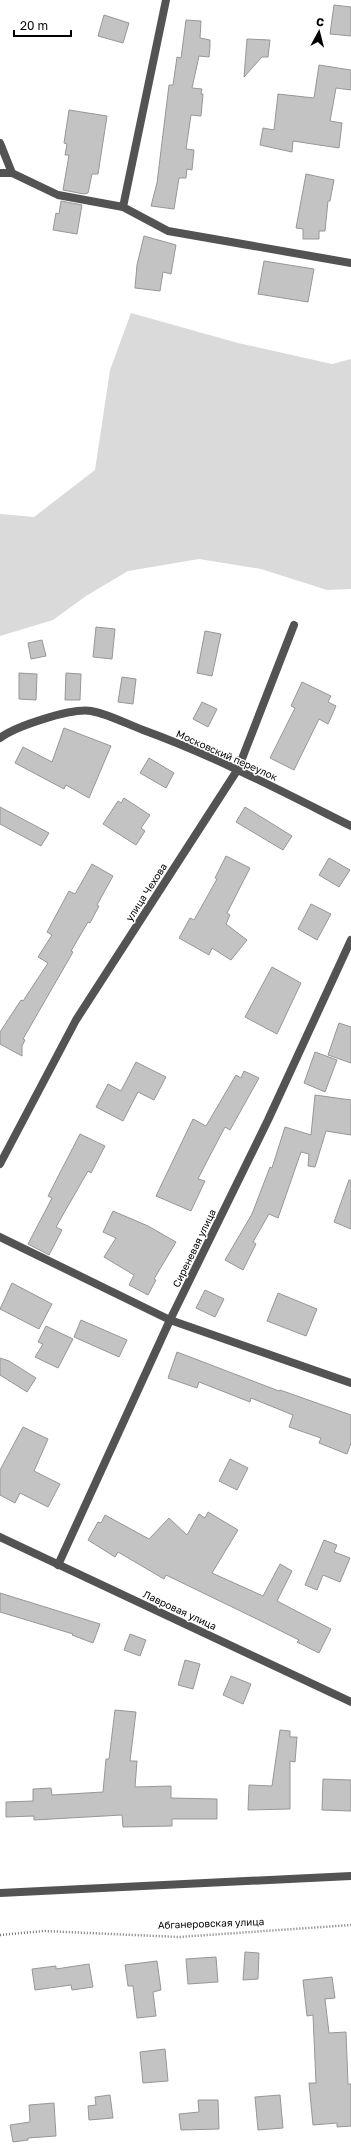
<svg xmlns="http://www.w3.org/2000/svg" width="351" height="2145" viewBox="0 0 351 2145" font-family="'Golos Text',sans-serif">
  <rect width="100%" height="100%" fill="#fff"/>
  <path fill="#dadada" d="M131,313L238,343L332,364L351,359V589L327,590L261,569L199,559L128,571L86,596L53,620L0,636V514L34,517L95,470L110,370Z"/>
  <path fill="#c3c3c3" stroke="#979797" d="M334,5L351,7V36L330,34Z
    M104,15L129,23L123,43L98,36Z
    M186,20L201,21L200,38L210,40V46L209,57L199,56L192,88L202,89L201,94H203L201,116L191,115L186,149L194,150L192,170L187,169L186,178H179L174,209L151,206L157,183L169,85H173L177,57L181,58Z
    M247,39L270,40L268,57H262L244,77Z
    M319,65L351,70V90L336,88L330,121L342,123L339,148L293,141L292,152L260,145L263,128L274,130L278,94L314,98Z
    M69,110L107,116L98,174H92L88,193L84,194L63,190L69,155H65L67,144L64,143Z
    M306,174L334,180L330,201H328L325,231H319V239H303V229L296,228Z
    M61,201L82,205L77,234L53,230L56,213L59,214Z
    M144,236L176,245L171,274L163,272L160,291L135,288L137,265Z
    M264,261L314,269L308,302L258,294Z
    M96,627L115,629L112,659L93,657Z
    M205,631L221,634L212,676L197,673Z
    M42,640L46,656L31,659L28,643Z
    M19,673L37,674L36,700L19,699Z
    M66,673L81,674L80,700H65Z
    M122,677L136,679L133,704L118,702Z
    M302,682L331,696L328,702L336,706L328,724L319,719L294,770L270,758L295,708L291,706Z
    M202,702L217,709L208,727L193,719Z
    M64,728L111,746L89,798L66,785L64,789L15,763L23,747L52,762Z
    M149,758L174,773L166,788L140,773Z
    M124,798L150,815L141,828L145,831L136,845L103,824L118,801L121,803Z
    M0,807L49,833L41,846L0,824Z
    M245,807L292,836L283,850L236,822Z
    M226,856L250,868L227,913L230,915L226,924L247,940L231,960L212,948L209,955L179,938L190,918L194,920L217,879L215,878Z
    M329,858L350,870L339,887L319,875Z
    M92,864L113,876L97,905L99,906L90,923L88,922L71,951L73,952L23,1039L25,1040L22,1046V1056L0,1044V1032L21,1000L23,1001L48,963L38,957L52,935L47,932L69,891L75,894Z
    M311,904L331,914L317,940L298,929Z
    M272,967L301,983L277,1034L245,1017Z
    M339,1023L351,1027V1063L328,1055Z
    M315,1052L337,1060L325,1092L304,1083Z
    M136,1062L166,1077L154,1100L138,1092L123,1121L96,1107L108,1084L121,1091Z
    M244,1071L259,1078L230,1130L225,1127L205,1165L198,1179L205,1181L191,1211L156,1196L193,1119L206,1126L236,1075L241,1078Z
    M315,1095L351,1100V1135L326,1131L315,1167L308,1166L309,1154L301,1152L278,1218L269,1214L253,1242L256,1244L243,1270L225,1260L252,1214L270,1167L272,1168L285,1127L311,1135Z
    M80,1134L105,1146L91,1173L88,1171L56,1227L62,1230L49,1255L28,1244L52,1198L48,1196Z
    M349,1180H351V1229L334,1222Z
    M113,1211L148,1226L176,1242L154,1279L156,1280L148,1295L129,1285L134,1275L104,1257L116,1238L103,1232Z
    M12,1283L52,1304L39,1329L0,1309Z
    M205,1290L224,1299L215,1317L196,1308Z
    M278,1293L317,1309L306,1336L267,1321Z
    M81,1320L127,1340L119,1357L74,1337Z
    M46,1326L73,1339L58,1368L35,1357L43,1344L38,1342Z
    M177,1352L279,1391L280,1390L351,1415V1443L347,1454L319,1443L321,1438L289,1427L293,1415L251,1398L250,1402L199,1382L197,1388L168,1378Z
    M0,1358L9,1361L36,1378L27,1392L0,1375Z
    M23,1427L48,1439L34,1471L60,1484L48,1507L20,1493L15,1503L0,1495V1470Z
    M230,1459L248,1468L237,1490L219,1481Z
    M208,1512L238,1530L212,1573L263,1596L280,1564L292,1571L277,1601L331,1629L319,1653L297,1642L299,1640L261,1621L166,1575L164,1579L118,1552L115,1557L88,1540L98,1522L101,1523L105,1515L149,1539L169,1518L187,1535L199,1514L205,1518Z
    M324,1540L337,1545L334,1552L350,1558L340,1582L323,1575L317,1590L305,1585Z
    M0,1593L100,1624L93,1643L72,1635L73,1634L0,1612Z
    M130,1634L146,1640L140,1656L124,1650Z
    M185,1660L200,1664L193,1689L178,1685Z
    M231,1676L251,1684L243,1704L223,1695Z
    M115,1710L136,1712L130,1761H137L135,1787L171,1786V1798L217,1799V1819H172V1826L123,1827L122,1815L34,1820V1816L6,1817V1802L33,1801V1789L51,1788L52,1795L103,1792L106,1759H109Z
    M280,1730L290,1731V1737H297L295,1762L290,1761V1809L248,1810L249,1785L272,1786Z
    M323,1779L351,1780V1811L322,1810Z
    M245,1952L259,1953L258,1979L243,1980Z
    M216,1957L218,1982L188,1984L186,1959Z
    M157,1961L161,1990L153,1992L156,2016L137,2018L133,1986H128L125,1965Z
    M89,1964L93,1987L72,1990L71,1985L35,1990L32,1969L56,1966V1969Z
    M332,1977L335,1998L325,1999L329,2033L346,2032L348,2084H351V2126L337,2127V2123L313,2125L309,2083H316L313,2015L307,2016L303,1980Z
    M165,2049L168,2081L143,2083L140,2052Z
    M110,2095L113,2118L89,2120L88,2106L96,2105L95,2097Z
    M280,2095L283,2128L258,2130L255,2097Z
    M198,2100H218L219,2129L181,2130L179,2114L199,2112Z
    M54,2103L56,2136L28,2138V2140L13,2142L10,2125L30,2122L29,2105Z"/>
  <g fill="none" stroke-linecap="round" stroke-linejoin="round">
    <path stroke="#757575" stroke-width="2.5" stroke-dasharray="1 2" stroke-linecap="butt" d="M0,1935L44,1931L179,1937L351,1925"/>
    <path stroke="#535353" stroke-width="8" d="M0,143L12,173
      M0,173H12L58,195L123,207L168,231L351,263
      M123,207L166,0
      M0,738C16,726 71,708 91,711C108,714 127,724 143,730C215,756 283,792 351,826
      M0,1164L76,1020L238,769L294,625
      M0,1237L170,1320L351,1383
      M58,1565L170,1320L268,1120L351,940"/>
    <path stroke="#535353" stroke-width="8" d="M0,1537L351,1702
      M0,1893L351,1876"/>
  </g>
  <g text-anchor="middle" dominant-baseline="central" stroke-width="3" stroke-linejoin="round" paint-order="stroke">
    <g font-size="10" fill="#000" stroke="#fff">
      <text transform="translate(227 755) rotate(24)">Московский переулок</text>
      <text transform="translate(146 892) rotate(-57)">улица Чехова</text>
      <text transform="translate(194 1248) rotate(-64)">Сиреневая улица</text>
      <text transform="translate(180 1610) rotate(25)">Лавровая улица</text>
      <text transform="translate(211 1923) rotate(-2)">Абганеровская улица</text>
    </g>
  </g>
  <g transform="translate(319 32) rotate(7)" stroke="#ffffff" stroke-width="3" paint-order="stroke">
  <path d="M0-3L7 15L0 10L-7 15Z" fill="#000000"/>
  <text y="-6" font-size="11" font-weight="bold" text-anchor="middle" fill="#000000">С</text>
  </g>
  <path d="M14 30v6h57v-6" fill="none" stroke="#000000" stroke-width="2"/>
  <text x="20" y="30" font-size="12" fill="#000000" stroke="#ffffff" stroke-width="3" paint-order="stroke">20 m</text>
</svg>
